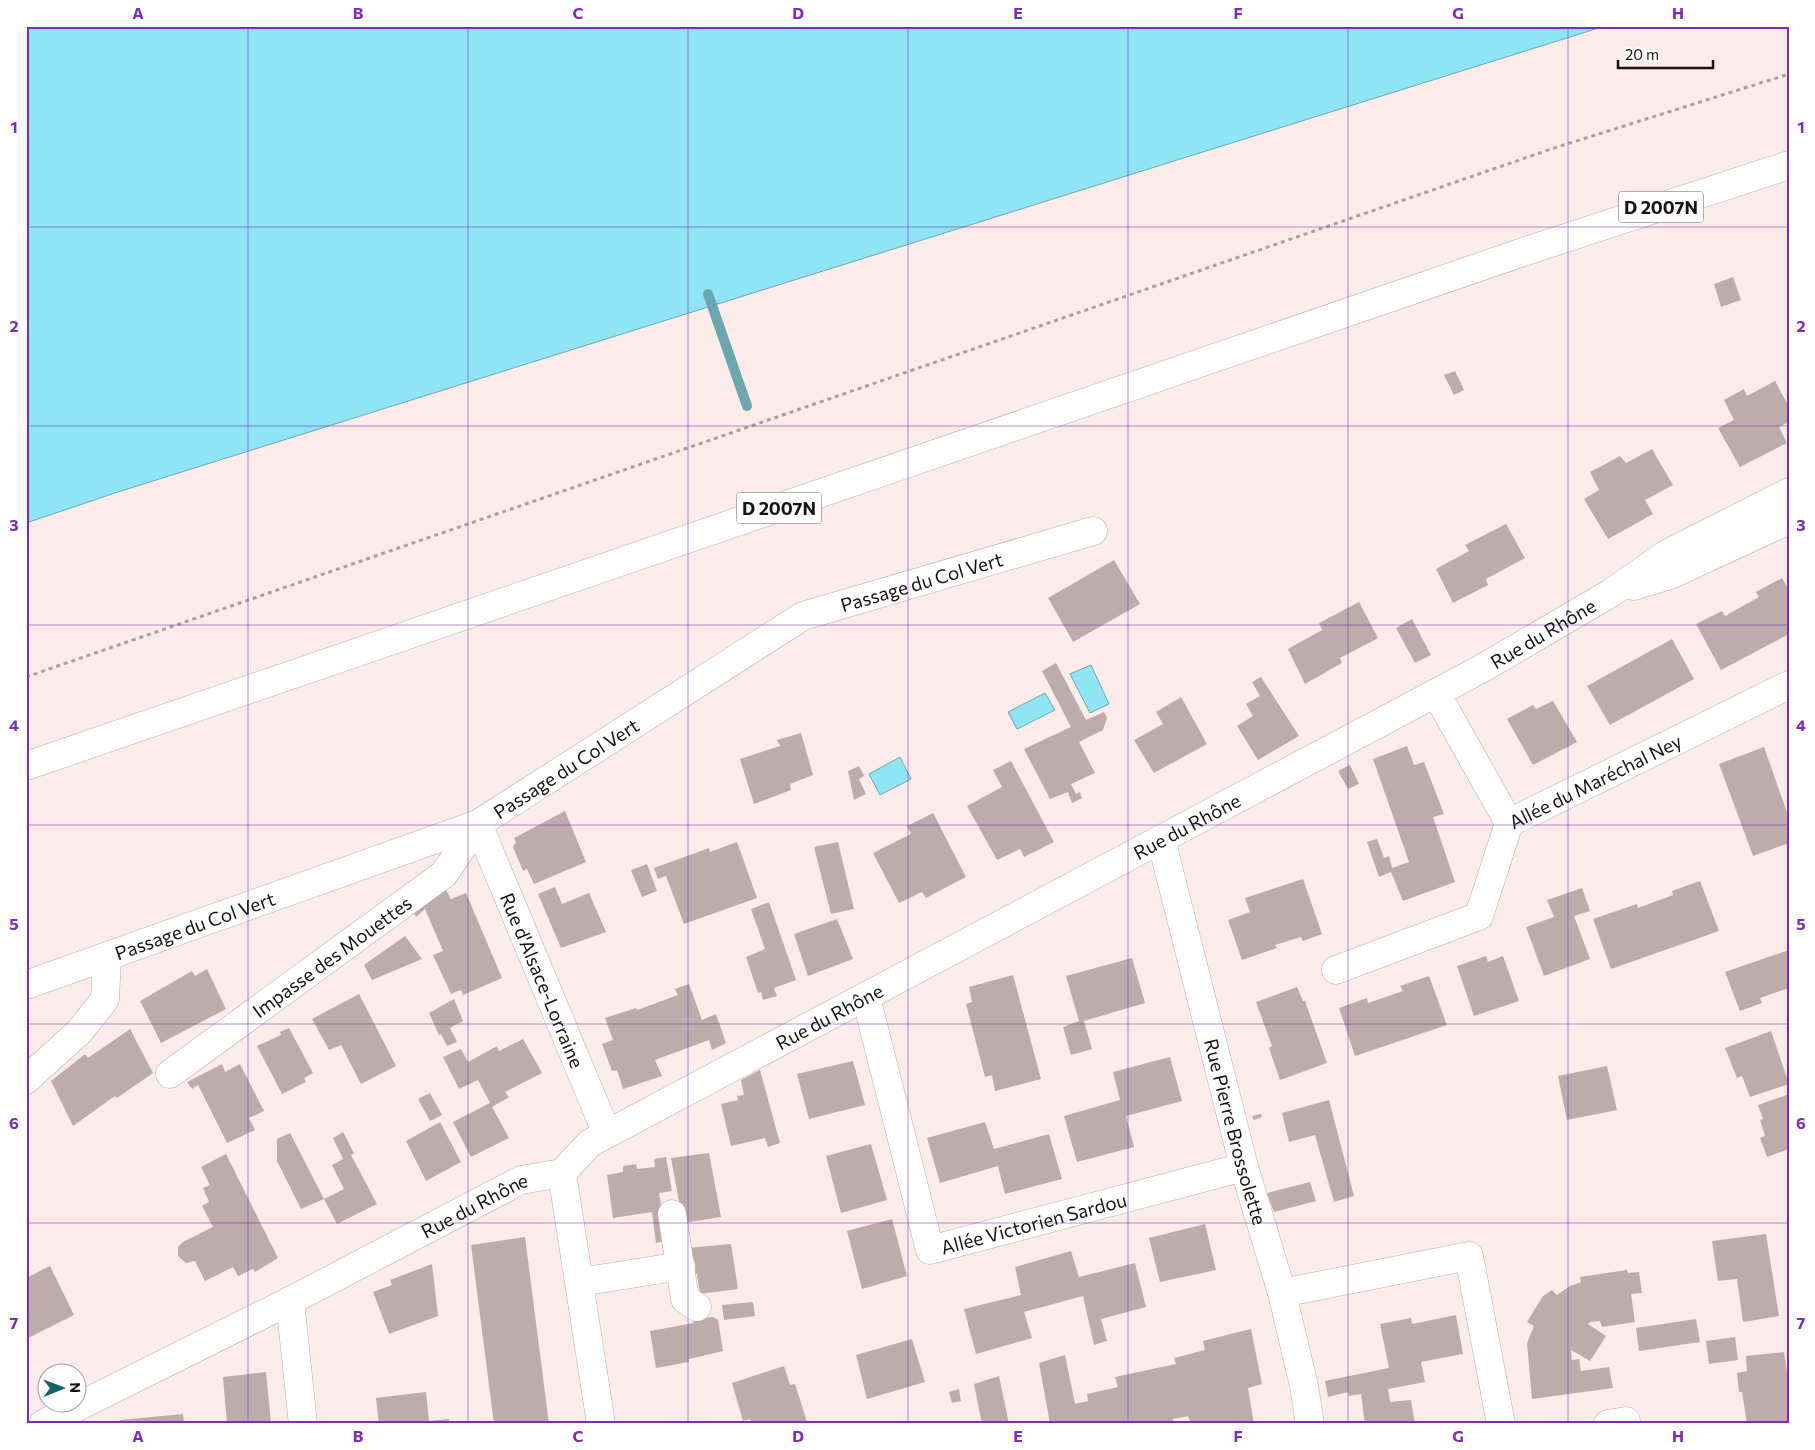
<svg xmlns="http://www.w3.org/2000/svg" width="1815" height="1450" viewBox="0 0 1815 1450" font-family="Commissioner,sans-serif">
  <rect width="100%" height="100%" fill="#fbece9"/>
  <path fill="#90e5f4" stroke="#6ca6b0" d="M26,26H1605L121,491L26,523Z
    M1091,665L1109,704L1090,713L1070,674Z
    M1045,693L1055,710L1017,729L1008,712Z
    M900,757L911,779L880,795L869,774Z"/>
  <g fill="none" stroke-linecap="round" stroke-linejoin="round">
    <path stroke="#6ca6b0" stroke-width="10" d="M708,294L747,406"/>
  </g>
  <path fill="#bcadaa" d="M1733,277L1741,300L1721,307L1714,284Z
    M1455,371L1464,390L1454,395L1444,375Z
    M1775,381L1789,407V422L1779,427L1787,443L1740,467L1718,428L1734,420L1724,400L1744,389L1747,396Z
    M1652,449L1673,485L1645,500L1653,514L1608,539L1584,499L1599,490L1590,472L1620,456L1626,463Z
    M1506,524L1525,558L1486,579L1488,585L1453,603L1436,569L1469,551L1465,545Z
    M1114,560L1140,604L1073,642L1048,598Z
    M1782,578L1789,590V634L1721,670L1696,624L1722,611L1725,616L1759,597L1756,592Z
    M1359,602L1378,638L1340,658L1342,663L1305,684L1288,649L1322,630L1319,623Z
    M1412,619L1431,655L1415,663L1396,628Z
    M1672,639L1694,679L1610,725L1587,686Z
    M1056,663L1086,720L1104,712L1107,718L1103,730L1079,742L1095,773L1071,784L1076,794L1080,792L1082,798L1072,803L1068,792L1050,799L1024,749L1071,727L1042,671Z
    M1261,677L1299,736L1258,760L1237,726L1253,716L1246,704L1260,696L1252,682Z
    M1181,697L1207,744L1154,773L1134,740L1163,724L1156,712Z
    M1553,701L1577,742L1533,765L1507,719L1533,705L1536,709Z
    M801,733L813,775L790,784L791,790L754,804L740,759L780,746L777,740Z
    M1407,746L1414,765L1424,762L1444,814L1433,817L1455,882L1403,901L1391,872L1379,877L1367,842L1377,839L1384,858L1389,856L1392,868L1409,862L1373,759Z
    M1764,747L1789,818V843L1753,856L1719,764Z
    M1011,761L1054,842L1024,857L1020,849L997,860L967,806L1002,787L993,770Z
    M1350,765L1359,784L1348,789L1338,771Z
    M859,766L864,776L859,779L866,794L854,800L848,771Z
    M565,811L586,862L534,884L527,869L523,871L513,847L516,842L514,838Z
    M933,813L966,877L926,898L922,892L899,903L873,853L911,834L907,826Z
    M737,842L757,898L684,924L666,876L658,879L654,868L709,848L710,852Z
    M838,842L854,909L831,914L814,847Z
    M647,864L657,891L642,897L631,870Z
    M1303,879L1322,934L1303,941L1301,937L1275,945L1277,948L1242,960L1228,920L1250,912L1245,898Z
    M1700,881L1719,931L1611,969L1593,919L1637,904L1638,908L1673,895L1672,891Z
    M443,884L451,899L466,893L502,978L463,995L461,990L451,994L433,955L443,951L425,909L416,917L412,907Z
    M555,887L562,904L589,893L606,932L561,948L538,894Z
    M1582,888L1590,911L1574,916L1590,959L1544,976L1526,927L1554,917L1547,900Z
    M769,902L796,980L774,988L777,996L763,1000L761,992L758,993L746,957L765,949L751,909Z
    M837,919L853,959L808,976L794,934Z
    M405,936L422,959L372,980L364,965Z
    M1789,950V988L1760,998L1762,1003L1740,1011L1725,972Z
    M1486,956L1488,962L1503,956L1519,1001L1474,1016L1457,966Z
    M1132,958L1145,1003L1084,1021L1092,1049L1071,1055L1063,1027L1079,1021L1066,976Z
    M207,969L226,1009L161,1043L140,1001L192,971L195,976Z
    M1013,975L1041,1079L995,1091L992,1075L985,1077L966,1004L972,1002L969,987Z
    M1429,976L1447,1025L1355,1056L1339,1008L1367,998L1368,1003L1403,991L1400,986Z
    M689,984L702,1020L716,1014L726,1043L712,1050L709,1040L655,1060L662,1076L623,1089L617,1070L612,1071L602,1044L613,1040L605,1018L636,1008L637,1010L678,995L675,989Z
    M1297,987L1303,1001H1305L1327,1063L1280,1080L1269,1048L1272,1046L1256,1002Z
    M359,994L396,1066L361,1084L341,1045L329,1050L312,1019Z
    M454,999L463,1021L450,1028L457,1042L447,1046L441,1034L439,1035L429,1013Z
    M289,1028L313,1073L304,1078L306,1082L282,1094L257,1046L281,1035L280,1032Z
    M130,1029L153,1073L117,1098L115,1096L73,1126L51,1081L85,1054L88,1058Z
    M1771,1031L1789,1084L1750,1097L1742,1076L1737,1078L1725,1048Z
    M523,1039L542,1073L505,1092L509,1097L492,1107L509,1138L471,1157L453,1122L490,1103L478,1080L459,1089L443,1057L461,1049L468,1062L497,1046L499,1051Z
    M1170,1057L1182,1101L1126,1116L1134,1147L1077,1162L1064,1116L1120,1100L1113,1072Z
    M853,1061L865,1105L809,1119L797,1074Z
    M222,1064L225,1072L240,1064L264,1111L249,1118L255,1130L227,1143L198,1085L192,1089L187,1082Z
    M1607,1066L1617,1110L1567,1120L1558,1076Z
    M760,1070L780,1143L768,1147L765,1138L731,1146L721,1104L738,1100L737,1096L744,1095L741,1080Z
    M430,1093L442,1115L430,1121L418,1099Z
    M1789,1094V1149L1767,1157L1760,1138L1765,1136L1760,1120L1763,1119L1758,1105Z
    M1329,1100L1354,1196L1334,1202L1315,1135L1289,1142L1282,1113Z
    M1261,1114L1262,1117L1254,1120L1252,1116Z
    M440,1122L461,1162L426,1181L406,1141Z
    M985,1122L994,1149L1049,1134L1062,1179L1005,1194L998,1166L940,1183L927,1138Z
    M343,1132L354,1153L351,1155L377,1204L337,1224L324,1199L344,1189L332,1165L343,1159L333,1138Z
    M290,1133L324,1199L301,1209L277,1161V1139Z
    M871,1144L887,1200L841,1213L826,1156Z
    M709,1153L721,1217L683,1223L671,1158Z
    M226,1154L278,1258L255,1272L253,1269L238,1276L233,1267L205,1281L195,1261L186,1263L178,1256V1247L183,1242L213,1227L202,1206L209,1202L203,1188L210,1185L201,1167Z
    M666,1157L672,1191L659,1193L667,1240L656,1243L652,1212L613,1218L607,1175L623,1172V1166L636,1164L637,1169L655,1167L654,1159Z
    M1310,1182L1316,1201L1274,1212L1267,1193Z
    M892,1219L907,1276L862,1289L847,1231Z
    M1205,1224L1216,1270L1160,1282L1149,1238Z
    M1766,1234L1779,1316L1743,1322L1737,1279L1718,1281L1712,1241Z
    M525,1237L549,1424H494L471,1245Z
    M731,1244L738,1289L700,1294L697,1274L691,1275L687,1248Z
    M1071,1251L1079,1277L1135,1263L1146,1307L1101,1319L1107,1341L1094,1345L1083,1296L1024,1312L1032,1338L976,1354L964,1309L1021,1295L1015,1267Z
    M432,1264L438,1316L389,1334L373,1292L392,1285L390,1280Z
    M50,1266L74,1315L28,1338L26,1334V1278Z
    M1627,1270L1628,1273L1639,1272L1642,1293L1631,1294L1635,1322L1602,1327L1600,1321L1590,1322L1588,1324L1606,1336L1590,1361L1571,1350L1572,1360L1579,1359L1581,1371L1609,1367L1613,1388L1532,1399L1527,1343L1534,1326L1527,1322L1543,1296L1552,1290L1557,1295L1570,1286L1581,1282L1580,1277Z
    M753,1302L755,1316L724,1320L722,1305Z
    M1456,1315L1463,1354L1421,1362L1425,1382L1388,1389L1390,1402L1411,1400L1415,1424H1365L1361,1394L1349,1396L1348,1392L1328,1397L1325,1381L1389,1368L1380,1324L1411,1318L1412,1324Z
    M713,1317L718,1320L723,1351L689,1359V1362L656,1368L650,1331L694,1323L693,1320Z
    M1696,1319L1700,1342L1639,1351L1636,1328Z
    M1251,1329L1262,1384L1248,1388L1254,1424H1191L1188,1416L1173,1419L1174,1424H1050L1039,1363L1065,1355L1075,1404L1088,1401L1087,1394L1118,1387L1115,1377L1176,1364L1174,1358L1205,1350L1203,1341Z
    M1735,1337L1738,1360L1709,1364L1706,1341Z
    M912,1339L925,1382L867,1399L856,1355Z
    M1784,1352L1789,1385V1424H1747L1742,1392H1739L1737,1373L1747,1371L1746,1356Z
    M784,1366L790,1385L795,1384L807,1422L802,1424H752L750,1419L743,1421L732,1383Z
    M266,1372L271,1424H227L223,1377Z
    M999,1376L1009,1424H982L974,1384Z
    M959,1389L961,1401L952,1403L949,1392Z
    M426,1392L429,1421L449,1419L450,1424H379L376,1398Z
    M183,1414L184,1424H118L120,1420Z"/>
  <g fill="none" stroke-linecap="round" stroke-linejoin="round">
    <defs>
      <g id="minor">
        <path d="M1633,586L1670,575L1789,520"/>
        <path id="s1" d="M1436,693L1509,823L1789,685"/>
        <path id="s2" d="M478,824L607,1134"/>
        <path id="s3" d="M1161,839L1244,1167L1282,1293L1304,1386L1310,1424"/>
        <path d="M1336,970L1479,916L1509,823"/>
        <path id="s4" d="M26,985L478,824L803,616L1093,531"/>
        <path id="s5" d="M866,997L930,1250L1244,1167"/>
        <path id="s6" d="M170,1074L444,874L478,824"/>
        <path d="M26,1080L80,1031L105,999L107,957"/>
        <path d="M562,1173L601,1424"/>
        <path d="M672,1214L685,1299L697,1307"/>
        <path d="M580,1282L681,1266"/>
        <path d="M1282,1293L1469,1256L1501,1424"/>
        <path d="M290,1301L303,1424"/>
        <path id="s7" d="M43,1424L290,1301L521,1180L562,1173L590,1143L1481,669L1611,593L1665,555L1789,492"/>
        <path d="M1608,1424L1626,1421"/>
      </g>
      <path id="major" d="M26,766L1532,249L1789,165"/>
    </defs>
    <use href="#minor" stroke="#baaba9" stroke-width="29"/>
    <use href="#major" stroke="#baaba9" stroke-width="29"/>
    <path stroke="#aba09e" stroke-width="3" stroke-dasharray="4 4" stroke-linecap="butt" d="M26,677L1551,149L1789,74"/>
    <use href="#minor" stroke="#fff" stroke-width="28"/>
    <use href="#major" stroke="#fff" stroke-width="28"/>
  </g>
  <path fill="none" stroke="#7b2cbf" stroke-width="1" stroke-opacity="0.55" d="M248,26V1424M468,26V1424M688,26V1424M908,26V1424M1128,26V1424M1348,26V1424M1568,26V1424M26,227H1789M26,426H1789M26,625H1789M26,825H1789M26,1024H1789M26,1223H1789"/>
  <g text-anchor="middle" dominant-baseline="central" stroke-width="4" stroke-linejoin="round" paint-order="stroke">
    <g fill="#fdfdfd" stroke="#5d5958" stroke-width="1">
      <rect x="1618.5" y="191.5" width="85" height="31" rx="4"/>
      <rect x="736.5" y="492.5" width="85" height="31" rx="4"/>
    </g>
    <g font-size="18" font-weight="bold" fill="#181312">
      <text x="1661" y="207">D 2007N</text>
      <text x="779" y="508">D 2007N</text>
    </g>
    <g font-size="19" fill="#181312" stroke="#fdfdfd">
      <text stroke="none"><textPath href="#s4" startOffset="989">Passage du Col Vert</textPath></text>
      <text stroke="none"><textPath href="#s7" startOffset="1700">Rue du Rhône</textPath></text>
      <text stroke="none"><textPath href="#s4" startOffset="584">Passage du Col Vert</textPath></text>
      <text stroke="none"><textPath href="#s1" startOffset="245">Allée du Maréchal Ney</textPath></text>
      <text stroke="none"><textPath href="#s7" startOffset="1295">Rue du Rhône</textPath></text>
      <text stroke="none"><textPath href="#s4" startOffset="179">Passage du Col Vert</textPath></text>
      <text stroke="none"><textPath href="#s6" startOffset="200">Impasse des Mouettes</textPath></text>
      <text stroke="none"><textPath href="#s2" startOffset="169">Rue d'Alsace-Lorraine</textPath></text>
      <text stroke="none"><textPath href="#s7" startOffset="890">Rue du Rhône</textPath></text>
      <text stroke="none"><textPath href="#s3" startOffset="302">Rue Pierre Brossolette</textPath></text>
      <text stroke="none"><textPath href="#s7" startOffset="484">Rue du Rhône</textPath></text>
      <text stroke="none"><textPath href="#s5" startOffset="368">Allée Victorien Sardou</textPath></text>
    </g>
  </g>
  <rect width="1815" height="1450" fill="none" stroke="#fdfdfd" stroke-width="55"/>
  <g transform="translate(62 1388) rotate(89)"><circle r="24" fill="#fdfdfd" stroke="#a19f9f"/>
  <path d="M0-4L9 19L0 12L-9 19Z" fill="#15626d"/>
  <text y="-8" font-size="14" font-weight="bold" text-anchor="middle" fill="#181312">N</text>
  </g>
  <path d="M1618 60v8h95v-8" fill="none" stroke="#181312" stroke-width="2.5"/>
  <text x="1625" y="60" font-size="15" fill="#181312" stroke="#fdfdfd" stroke-width="4" paint-order="stroke">20 m</text>
  <rect x="28" y="28" width="1760" height="1394" fill="none" stroke="#7b2cbf" stroke-width="2"/>
  <g font-size="16" text-anchor="middle" font-weight="bold" fill="#7b2cbf">
    <text x="138" y="19">A</text>
    <text x="358" y="19">B</text>
    <text x="578" y="19">C</text>
    <text x="798" y="19">D</text>
    <text x="1018" y="19">E</text>
    <text x="1238" y="19">F</text>
    <text x="1458" y="19">G</text>
    <text x="1678" y="19">H</text>
    <text x="14" y="133">1</text>
    <text x="1801" y="133">1</text>
    <text x="14" y="332">2</text>
    <text x="1801" y="332">2</text>
    <text x="14" y="531">3</text>
    <text x="1801" y="531">3</text>
    <text x="14" y="731">4</text>
    <text x="1801" y="731">4</text>
    <text x="14" y="930">5</text>
    <text x="1801" y="930">5</text>
    <text x="14" y="1129">6</text>
    <text x="1801" y="1129">6</text>
    <text x="14" y="1329">7</text>
    <text x="1801" y="1329">7</text>
    <text x="138" y="1442">A</text>
    <text x="358" y="1442">B</text>
    <text x="578" y="1442">C</text>
    <text x="798" y="1442">D</text>
    <text x="1018" y="1442">E</text>
    <text x="1238" y="1442">F</text>
    <text x="1458" y="1442">G</text>
    <text x="1678" y="1442">H</text>
  </g>
</svg>
